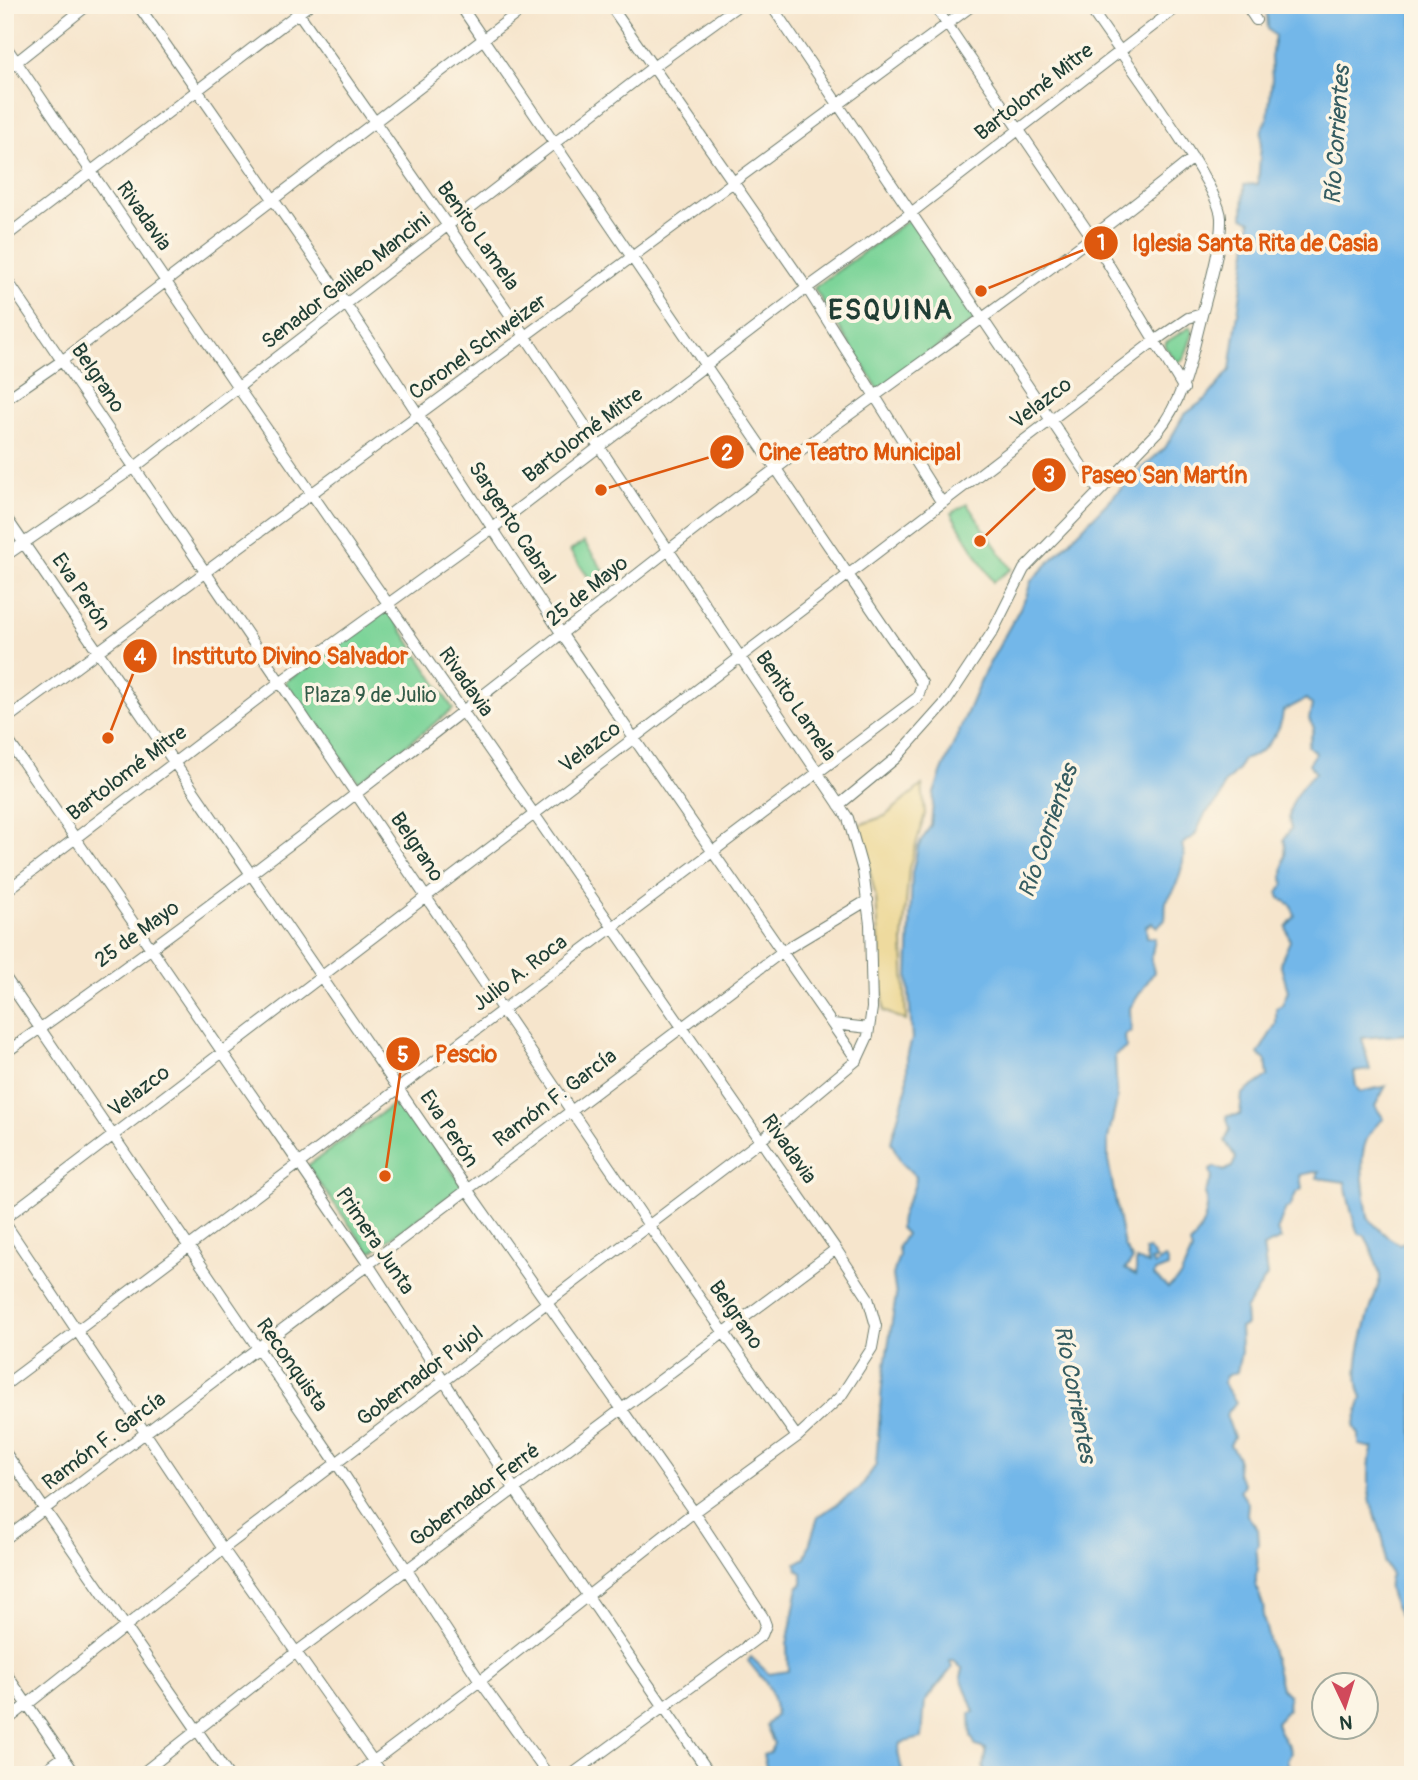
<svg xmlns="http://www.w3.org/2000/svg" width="1418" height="1780" viewBox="0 0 1418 1780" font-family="Pangolin,sans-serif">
  <rect width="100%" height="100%" fill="#fcf5e5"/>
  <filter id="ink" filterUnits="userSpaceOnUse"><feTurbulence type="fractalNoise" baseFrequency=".0143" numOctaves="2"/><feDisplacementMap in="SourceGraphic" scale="14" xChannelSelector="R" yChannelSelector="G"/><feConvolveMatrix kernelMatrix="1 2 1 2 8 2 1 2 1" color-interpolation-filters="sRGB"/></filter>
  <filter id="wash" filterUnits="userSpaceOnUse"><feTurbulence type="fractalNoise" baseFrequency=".00686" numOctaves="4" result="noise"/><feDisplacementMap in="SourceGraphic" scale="28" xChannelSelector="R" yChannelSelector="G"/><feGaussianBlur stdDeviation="1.57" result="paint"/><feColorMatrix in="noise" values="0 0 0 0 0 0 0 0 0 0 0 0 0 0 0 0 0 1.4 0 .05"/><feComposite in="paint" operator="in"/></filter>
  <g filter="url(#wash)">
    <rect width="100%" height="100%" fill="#f6e5cc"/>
    <path fill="#7dd499" stroke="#4e8866" stroke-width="2" d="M911,218L977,318L879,390L814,288Z
      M1190,327L1193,333L1184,359L1177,362L1165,347L1166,342Z
      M967,504L1011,569L993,582L951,513Z
      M584,542L613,584L601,595L570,551Z
      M388,609L453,709L359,782L285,682Z
      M400,1100L463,1186L370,1253L307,1166Z"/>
    <path fill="#eeda9e" stroke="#868c69" stroke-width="2" d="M922,785L925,814L909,868L903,941L906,1021L884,1011L876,898L859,825L885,816Z"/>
    <path fill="#73b7e9" stroke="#497a8e" stroke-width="2" fill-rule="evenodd" d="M1266,5H1413V1020L1409,1034L1362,1038L1370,1070L1354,1072L1356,1086L1360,1092L1386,1086L1375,1106L1384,1119C1351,1141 1364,1184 1368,1217C1377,1229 1387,1237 1399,1244L1405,1242L1413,1221V1681C1407,1664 1414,1647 1408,1631C1401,1614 1382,1593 1391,1575L1384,1562C1388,1541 1376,1522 1371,1503C1368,1491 1368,1457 1373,1448L1359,1445V1435L1354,1426L1362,1397C1347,1370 1372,1306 1380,1279C1381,1273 1367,1238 1364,1235C1362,1234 1360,1235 1359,1234C1355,1231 1346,1189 1345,1182L1317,1178L1319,1171L1300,1175L1302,1189L1296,1193L1290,1207L1286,1208L1277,1231L1281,1239L1263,1247L1267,1276L1245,1310L1246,1325L1240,1328L1241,1352L1237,1372L1226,1376L1223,1383L1236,1402L1226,1415L1234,1437L1230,1445L1238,1457L1237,1473L1244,1484L1240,1491L1248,1503L1247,1515L1258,1529L1259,1544L1256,1548C1260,1566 1255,1570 1256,1583C1257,1595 1266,1603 1263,1616L1281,1688L1289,1696L1288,1709L1276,1722C1278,1735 1288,1740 1291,1753L1287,1761L1289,1775H986L983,1766L986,1749L976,1746L971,1736L970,1713L974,1712L961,1677L963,1669L954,1661H950L952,1668L925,1701L922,1738L900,1743L898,1752L903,1775H768L763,1755L769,1753L774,1744L766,1725L776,1715C771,1682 767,1686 748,1661L751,1657L769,1674L788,1671L787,1645L798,1587L802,1585V1573L797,1570L796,1563L805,1558L818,1517L860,1488L876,1465L882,1385L896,1296L893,1275L899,1255L898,1247L906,1234L900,1228C899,1208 915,1196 916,1177L901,1162L891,1142L907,1086V1057L912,1039L908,977L912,873L918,847L931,825L934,793L942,771L983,675L1026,597L1031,581L1136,473L1165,448L1184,415L1207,398L1230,370L1251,221L1243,217L1244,185L1258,184L1262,129L1268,117L1272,79L1271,57L1275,36L1268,29ZM1306,699L1312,705L1309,719L1314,728L1308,746L1316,753L1309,764L1316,773C1300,785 1284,808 1291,828L1284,839C1289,855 1280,868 1284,884L1278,892L1280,898L1291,905L1295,916L1286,927L1290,941L1280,963L1288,991L1282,1005L1276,1008V1024L1258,1054L1266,1061L1268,1076L1242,1094L1240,1115L1226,1116L1230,1129L1225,1141L1236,1158L1232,1167L1224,1171L1215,1167L1210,1170L1212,1178L1205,1193C1212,1209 1201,1232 1190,1245L1192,1251L1180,1277L1168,1288L1154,1276L1155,1272L1168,1267V1261L1165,1258L1154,1265L1151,1260L1157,1259L1149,1249L1145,1250L1148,1264L1136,1260V1275L1125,1269L1133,1260L1124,1246L1108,1160V1139L1117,1100L1115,1055L1126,1048L1125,1035L1131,1031L1130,1008L1154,972L1151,959L1155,938L1147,937L1146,926L1152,923L1157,927L1165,919C1166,914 1165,907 1166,902C1168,897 1173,894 1175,888C1179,878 1187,856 1182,845L1195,835L1205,814L1220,799L1224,784L1238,770L1242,760C1262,756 1282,733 1283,711Z"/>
  </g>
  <g filter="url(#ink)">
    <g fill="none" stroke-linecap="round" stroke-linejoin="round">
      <defs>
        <path id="street" d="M138,5L346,304L563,636L857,1060
          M610,5L807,288L942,503
          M771,5L1098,490
          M934,5L1093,239L1184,389
          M1246,5L1256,20
          M5,45L239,389L836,1249L868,1298L876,1326L872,1348L841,1396L797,1437L694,1512L480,1681L355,1775
          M5,71L88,5
          M5,237L309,5
          M5,277L650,1227L797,1437
          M5,400L63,360L528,5
          M5,516L467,1189L694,1512L763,1617L766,1625L762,1635L571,1775
          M5,556L135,467L653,67L739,5
          M5,720L973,5
          M5,736L368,1264L515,1490L708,1771
          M839,805L896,758L946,702L993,631L1024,569L1158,431C1184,399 1190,362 1200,323C1207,294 1222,246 1221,218C1221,186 1112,42 1088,5
          M5,892L281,681L493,528L807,288L911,213L1180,5
          M5,977L337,1464L480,1681L548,1775
          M833,1024L869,1028
          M5,1053C232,895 448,722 666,552C839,416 1023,296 1193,158
          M5,1218L1153,342L1188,318L1202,314
          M5,1223L223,1549L383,1775
          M5,1385L918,697L922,683L460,5
          M5,1452L228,1775
          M5,1539L783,951L868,900
          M5,1672L76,1775
          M5,1722L223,1549L760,1141L857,1060L868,1036L872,1008L870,924L863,871L848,818L525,336L293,5
          M38,1775L63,1757
          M140,1775L295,1653L836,1249"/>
      </defs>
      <use href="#street" stroke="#6a7869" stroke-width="12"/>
      <use href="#street" stroke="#fff" stroke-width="10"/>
    </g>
  </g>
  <g text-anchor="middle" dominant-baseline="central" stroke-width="7" stroke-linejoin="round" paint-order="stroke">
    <g font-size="21" fill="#1f3d34" stroke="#fcf5e5">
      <text transform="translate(1034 92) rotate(-38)">Bartolomé Mitre</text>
      <text transform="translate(144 216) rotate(55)">Rivadavia</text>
      <text transform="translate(478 236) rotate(55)">Benito Lamela</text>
      <text transform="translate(346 281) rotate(-38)">Senador Galileo Mancini</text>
      <text transform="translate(478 347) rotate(-36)">Coronel Schweizer</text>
      <text transform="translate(98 378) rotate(56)">Belgrano</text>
      <text transform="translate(1041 403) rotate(-37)">Velazco</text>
      <text transform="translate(583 435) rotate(-37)">Bartolomé Mitre</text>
      <text transform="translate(512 523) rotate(57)">Sargento Cabral</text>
      <text transform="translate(587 591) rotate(-39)">25 de Mayo</text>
      <text transform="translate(81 592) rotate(56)">Eva Perón</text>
      <text transform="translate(466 682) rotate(55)">Rivadavia</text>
      <text transform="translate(796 706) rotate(56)">Benito Lamela</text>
      <text transform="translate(590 747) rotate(-37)">Velazco</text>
      <text transform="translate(127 773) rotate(-37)">Bartolomé Mitre</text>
      <text transform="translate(417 847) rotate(56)">Belgrano</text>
      <text transform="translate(137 934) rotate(-36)">25 de Mayo</text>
      <text transform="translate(520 973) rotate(-37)">Julio A. Roca</text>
      <text transform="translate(139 1091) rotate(-37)">Velazco</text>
      <text transform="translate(555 1098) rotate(-37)">Ramón F. García</text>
      <text transform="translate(449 1129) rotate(56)">Eva Perón</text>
      <text transform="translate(789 1149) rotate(55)">Rivadavia</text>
      <text transform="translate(375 1241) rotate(56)">Primera Junta</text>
      <text transform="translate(736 1315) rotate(55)">Belgrano</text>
      <text transform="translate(292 1365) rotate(55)">Reconquista</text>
      <text transform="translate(420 1376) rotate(-37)">Gobernador Pujol</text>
      <text transform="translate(104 1441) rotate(-37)">Ramón F. García</text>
      <text transform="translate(475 1495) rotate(-37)">Gobernador Ferré</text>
    </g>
    <g font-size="21" fill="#325b48" stroke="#fcf5e5">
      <text x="370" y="695">Plaza 9 de Julio</text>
    </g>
    <g font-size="23" font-style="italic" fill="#345c61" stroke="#fcf5e5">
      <text transform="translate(1337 135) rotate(-86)">Río Corrientes</text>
      <text transform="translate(1048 831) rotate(-71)">Río Corrientes</text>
      <text transform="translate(1075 1394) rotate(79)">Río Corrientes</text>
    </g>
    <g font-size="28" font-weight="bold" letter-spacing="2" fill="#1f3d34" stroke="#fcf5e5">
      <text x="891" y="310">ESQUINA</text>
    </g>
  </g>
  <path fill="none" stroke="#de580e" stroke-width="2.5" d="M981 291L1101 243M601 490L727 452M980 541L1049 475M108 738L140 656M385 1176L403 1054"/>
  <g fill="#de580e" stroke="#fcf5e5" stroke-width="2.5">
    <circle cx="981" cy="291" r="7"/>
    <circle cx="601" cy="490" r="7"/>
    <circle cx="980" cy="541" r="7"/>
    <circle cx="108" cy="738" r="7"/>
    <circle cx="385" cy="1176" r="7"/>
    <circle cx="1101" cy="243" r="18"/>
    <circle cx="727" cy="452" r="18"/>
    <circle cx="1049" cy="475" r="18"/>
    <circle cx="140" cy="656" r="18"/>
    <circle cx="403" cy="1054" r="18"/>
  </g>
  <g font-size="21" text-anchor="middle" font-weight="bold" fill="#fff">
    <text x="1101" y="250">1</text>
    <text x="727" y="460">2</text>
    <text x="1049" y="482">3</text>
    <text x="140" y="664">4</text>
    <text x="403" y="1062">5</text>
  </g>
  <g font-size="23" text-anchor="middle" font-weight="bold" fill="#de580e" stroke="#fcf5e5" stroke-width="7" stroke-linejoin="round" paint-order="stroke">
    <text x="1255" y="251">Iglesia Santa Rita de Casia</text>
    <text x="860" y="460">Cine Teatro Municipal</text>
    <text x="1164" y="483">Paseo San Martín</text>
    <text x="290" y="664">Instituto Divino Salvador</text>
    <text x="466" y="1062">Pescio</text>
  </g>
  <rect width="1418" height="1780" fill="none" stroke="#fcf5e5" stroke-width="28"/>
  <g transform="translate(1345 1706) rotate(176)"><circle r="33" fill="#fcf5e5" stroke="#a4ab9e" stroke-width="2"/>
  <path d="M0-5L12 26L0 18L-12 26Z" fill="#d1495b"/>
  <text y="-10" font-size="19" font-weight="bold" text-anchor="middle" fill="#1f3d34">N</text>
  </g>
</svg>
